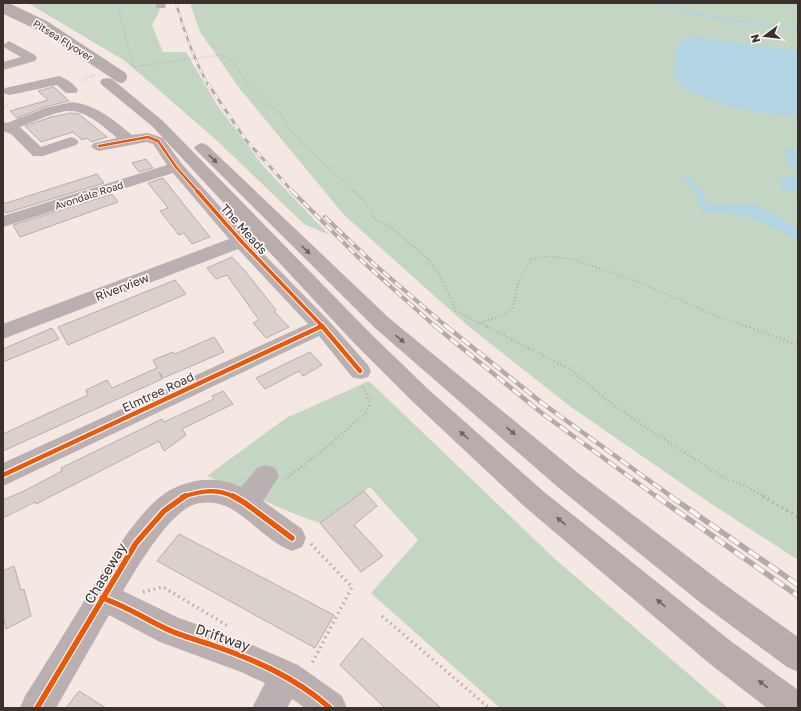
<svg xmlns="http://www.w3.org/2000/svg" width="801" height="711" viewBox="0 0 801 711" font-family="'Golos Text',sans-serif">
  <rect width="100%" height="100%" fill="#f5e8e3"/>
  <path fill="#c5d5c3" d="M28,3H158L160,10L152,25L163,52H186L217,105L264,167L329,235L304,224L213,137L125,61Z
    M190,3H798V560L710,503L571,407L468,326L344,215L240,89L200,32Z
    M369,381L556,560L728,708H500L371,593L418,540L370,487L320,523L297,515L207,476L286,418Z"/>
  <path fill="#b2d4e3" d="M696,37L798,51V117C768,115 689,103 672,76L676,66L675,49L682,40Z
    M788,148L798,152V169L787,164L788,158L783,149Z
    M682,172C695,181 702,189 707,204L740,205L752,203L766,209L798,229V240C767,225 739,208 703,213L694,190L684,178Z
    M798,173V193L782,189L779,179Z"/>
  <g fill="none" stroke-linecap="round" stroke-linejoin="round">
    <path fill="#b2d4e3" fill-rule="evenodd" d="M652,3H656C703,15 750,24 798,28V30C760,27 722,21 685,12C674,9 662,7 652,3Z"/>
  </g>
  <path fill="#dad0cc" stroke="#b7ada9" d="M54,87L69,101L44,107L17,118L10,111L48,100L38,91Z
    M71,113L79,114L107,137L91,142L87,138L82,140L73,132L41,142L25,126L51,117Z
    M146,159L153,168L139,172L132,163Z
    M97,174L104,183L6,213L3,208V204Z
    M163,178L193,216L210,237L192,244L184,233L179,235L160,211L168,208L148,183Z
    M112,194L118,202L20,237L13,225Z
    M232,257L246,272L276,310L274,311L289,327L266,338L253,323L259,320L227,275L216,279L207,268Z
    M175,280L186,294L68,345L58,327Z
    M52,328L59,339L3,362V349Z
    M214,337L224,352L163,378L159,372L162,379L3,451V434L88,395L86,390L107,380L112,388L157,368L153,360L173,352L175,354Z
    M310,352L322,365L303,376L299,371L265,389L256,378Z
    M223,391L233,404L182,429L186,435L164,451L159,441L36,504L35,502L3,518V500L26,490L62,471L61,468L162,419L164,422L214,399L212,396Z
    M364,491L377,506L354,525L383,556L361,572L320,523Z
    M179,534L334,615L315,648L157,561Z
    M14,566L21,590L24,589L31,616L6,629L3,614V571Z
    M362,638L441,708H385L340,665Z
    M79,691L106,708H66Z"/>
  <g fill="none" stroke-linecap="round" stroke-linejoin="round">
    <path stroke="#b4acab" stroke-width="1.5" stroke-dasharray="0.5 1.5" stroke-linecap="butt" d="M117,3L133,67L220,55L231,60L253,91L280,113L288,127L310,151L355,192
      M82,82L85,78L94,75
      M3,109L9,103"/>
    <path stroke="#b4acab" stroke-width="2" stroke-dasharray="1 2.5" stroke-linecap="butt" d="M354,191L365,202L375,219L393,229L427,258L439,273L456,311L488,327
      M478,323L502,316L513,308L518,282L532,259L550,256L572,259L636,281L712,314L749,327"/>
    <path stroke="#b4acab" stroke-width="2.5" stroke-dasharray="1 3" stroke-linecap="butt" d="M486,326L571,370L608,401L654,433L728,480L744,485L765,497
      M746,326L798,345
      M285,479L326,448L366,413C372,402 368,395 362,386"/>
    <path stroke="#b4acab" stroke-width="3.5" stroke-dasharray="1.5 4" stroke-linecap="butt" d="M763,496L798,517
      M311,544L352,587L311,665
      M143,592L163,587L228,626
      M382,616L489,708"/>
    <path fill="#bab0b1" fill-rule="evenodd" d="M155,3H165L166,6L165,8H157Z
      M9,41L35,55L37,58L35,61L3,70V62L21,57L5,48L3,45Z
      M59,76C66,78 74,84 78,90L76,93H66L57,85L10,95L5,94L3,91L5,88Z
      M72,102C96,105 114,120 132,135L148,133L163,138L182,164L247,237L329,321L368,365L371,371L368,377L360,379L352,377L319,336L3,486V463L308,324L238,249L3,339V324L229,239L173,173L3,227V216L167,165L153,144L147,142L99,151L94,149L91,146L94,143L117,138C73,100 70,108 20,127L41,147L71,137L76,139L79,142L76,145L43,156H33L11,134L3,131V122L7,123L45,108Z
      M266,465L275,468L279,476L263,501L302,529L306,538L302,547L292,551C270,543 254,523 235,511C224,504 213,501 200,503C172,506 137,568 123,591L179,618L241,640L298,665L342,696L347,708H305L292,699L287,708H252L265,683L241,672L160,642L109,615L56,708H20L25,696C46,663 66,631 86,598C105,568 139,506 172,489C194,478 219,476 241,487L257,468Z"/>
    <path fill="#b9acac" fill-rule="evenodd" d="M107,78L112,79L163,121L370,333L429,390L543,491L732,642L798,690V708H767L710,664L525,507L413,402L354,343L153,127L102,85L100,82L102,79Z
      M202,143L207,145L389,318L578,473L724,584L798,637V672L787,667L702,604L560,489L375,328L197,151L194,148L197,145Z"/>
    <defs>
      <path id="rail-far4" d="M176,3C184,32 194,59 208,85"/>
      <path id="rail-far3" d="M208,84L245,139L293,192"/>
      <path id="rail-far2" d="M292,191L363,262L436,327
        M325,217L374,264L447,327"/>
      <path id="rail-far1" d="M435,326L543,414L657,497
        M446,326L542,403L672,497"/>
      <path id="rail" d="M656,496L798,596
        M670,496L798,585"/>
    </defs>
    <use href="#rail-far4" stroke="#b4aba8" stroke-width="2.5"/>
    <use href="#rail-far3" stroke="#b4aba8" stroke-width="3"/>
    <use href="#rail-far2" stroke="#b4aba8" stroke-width="4"/>
    <use href="#rail-far1" stroke="#b4aba8" stroke-width="4.5"/>
    <use href="#rail" stroke="#b4aba8" stroke-width="5.5"/>
    <use href="#rail-far4" stroke="#fcf6f5" stroke-width="1.5" stroke-dasharray="5" stroke-linecap="butt"/>
    <use href="#rail-far3" stroke="#fcf6f5" stroke-width="2" stroke-dasharray="6" stroke-linecap="butt"/>
    <use href="#rail-far2" stroke="#fcf6f5" stroke-width="2.5" stroke-dasharray="8" stroke-linecap="butt"/>
    <use href="#rail-far1" stroke="#fcf6f5" stroke-width="3" stroke-dasharray="10" stroke-linecap="butt"/>
    <use href="#rail" stroke="#fcf6f5" stroke-width="4" stroke-dasharray="12" stroke-linecap="butt"/>
    <path stroke="#b9acac" stroke-width="12" d="M3,7L45,27L121,77"/>
    <defs>
      <path id="cycleway-far3" d="M99,146L148,137L158,141L176,167L198,192"/>
      <path id="cycleway-far2" d="M197,191L241,241L323,327
        M319,327L322,326"/>
      <path id="cycleway-far1" d="M322,326L360,371
        M3,475L322,326
        M182,497C200,491 217,488 234,497"/>
      <path id="cycleway" d="M233,496L245,503L292,538
        M102,598C127,606 148,621 171,631C183,636 196,640 209,644C253,659 295,677 330,708
        M37,708L136,543L164,511L185,496"/>
    </defs>
    <use href="#cycleway-far3" stroke="#fcf6f5" stroke-width="4"/>
    <use href="#cycleway-far2" stroke="#fcf6f5" stroke-width="5.5"/>
    <use href="#cycleway-far1" stroke="#fcf6f5" stroke-width="7"/>
    <use href="#cycleway" stroke="#fcf6f5" stroke-width="8"/>
    <use href="#cycleway-far3" stroke="#e8590c" stroke-width="2.5"/>
    <use href="#cycleway-far2" stroke="#e8590c" stroke-width="3.5"/>
    <use href="#cycleway-far1" stroke="#e8590c" stroke-width="4.5"/>
    <use href="#cycleway" stroke="#e8590c" stroke-width="5.5"/>
  </g>
  <defs><path id="oneway-solid" d="M-6-.8H1V-3.2L6.5 0L1 3.2V.8H-6Z"/></defs>
  <g fill="#6d6260">
    <use href="#oneway-solid" transform="translate(213 159) rotate(44)"/>
    <use href="#oneway-solid" transform="translate(306 250) rotate(44)"/>
    <use href="#oneway-solid" transform="translate(400 339) rotate(40)"/>
    <use href="#oneway-solid" transform="translate(511 431) rotate(40)"/>
    <use href="#oneway-solid" transform="translate(464 435) rotate(-138)"/>
    <use href="#oneway-solid" transform="translate(561 521) rotate(-140)"/>
    <use href="#oneway-solid" transform="translate(661 603) rotate(-140)"/>
    <use href="#oneway-solid" transform="translate(763 684) rotate(-143)"/>
  </g>
  <g text-anchor="middle" dominant-baseline="central" stroke-width="3.5" stroke-linejoin="round" paint-order="stroke">
    <g font-size="10" fill="#3a312d" stroke="#fcf6f5">
      <text transform="translate(63 40) rotate(32)">Pitsea Flyover</text>
      <text transform="translate(89 195) rotate(-18)">Avondale Road</text>
    </g>
    <g font-size="12" fill="#3a312d" stroke="#fcf6f5">
      <text transform="translate(244 229) rotate(48)">The Meads</text>
      <text transform="translate(122 287) rotate(-21)">Riverview</text>
      <text transform="translate(158 392) rotate(-25)">Elmtree Road</text>
    </g>
    <g font-size="14" fill="#3a312d" stroke="#fcf6f5">
      <text transform="translate(105 573) rotate(-59)">Chaseway</text>
      <text transform="translate(223 637) rotate(19)">Driftway</text>
    </g>
  </g>
  <rect width="801" height="711" fill="none" stroke="#3a312d" stroke-width="8"/>
  <g transform="translate(765 36) rotate(255)" stroke="#fcf6f5" stroke-width="3" paint-order="stroke">
  <path d="M0-3L7 15L0 10L-7 15Z" fill="#3a312d"/>
  <text y="-6" font-size="11" font-weight="bold" text-anchor="middle" fill="#3a312d">N</text>
  </g>
</svg>
